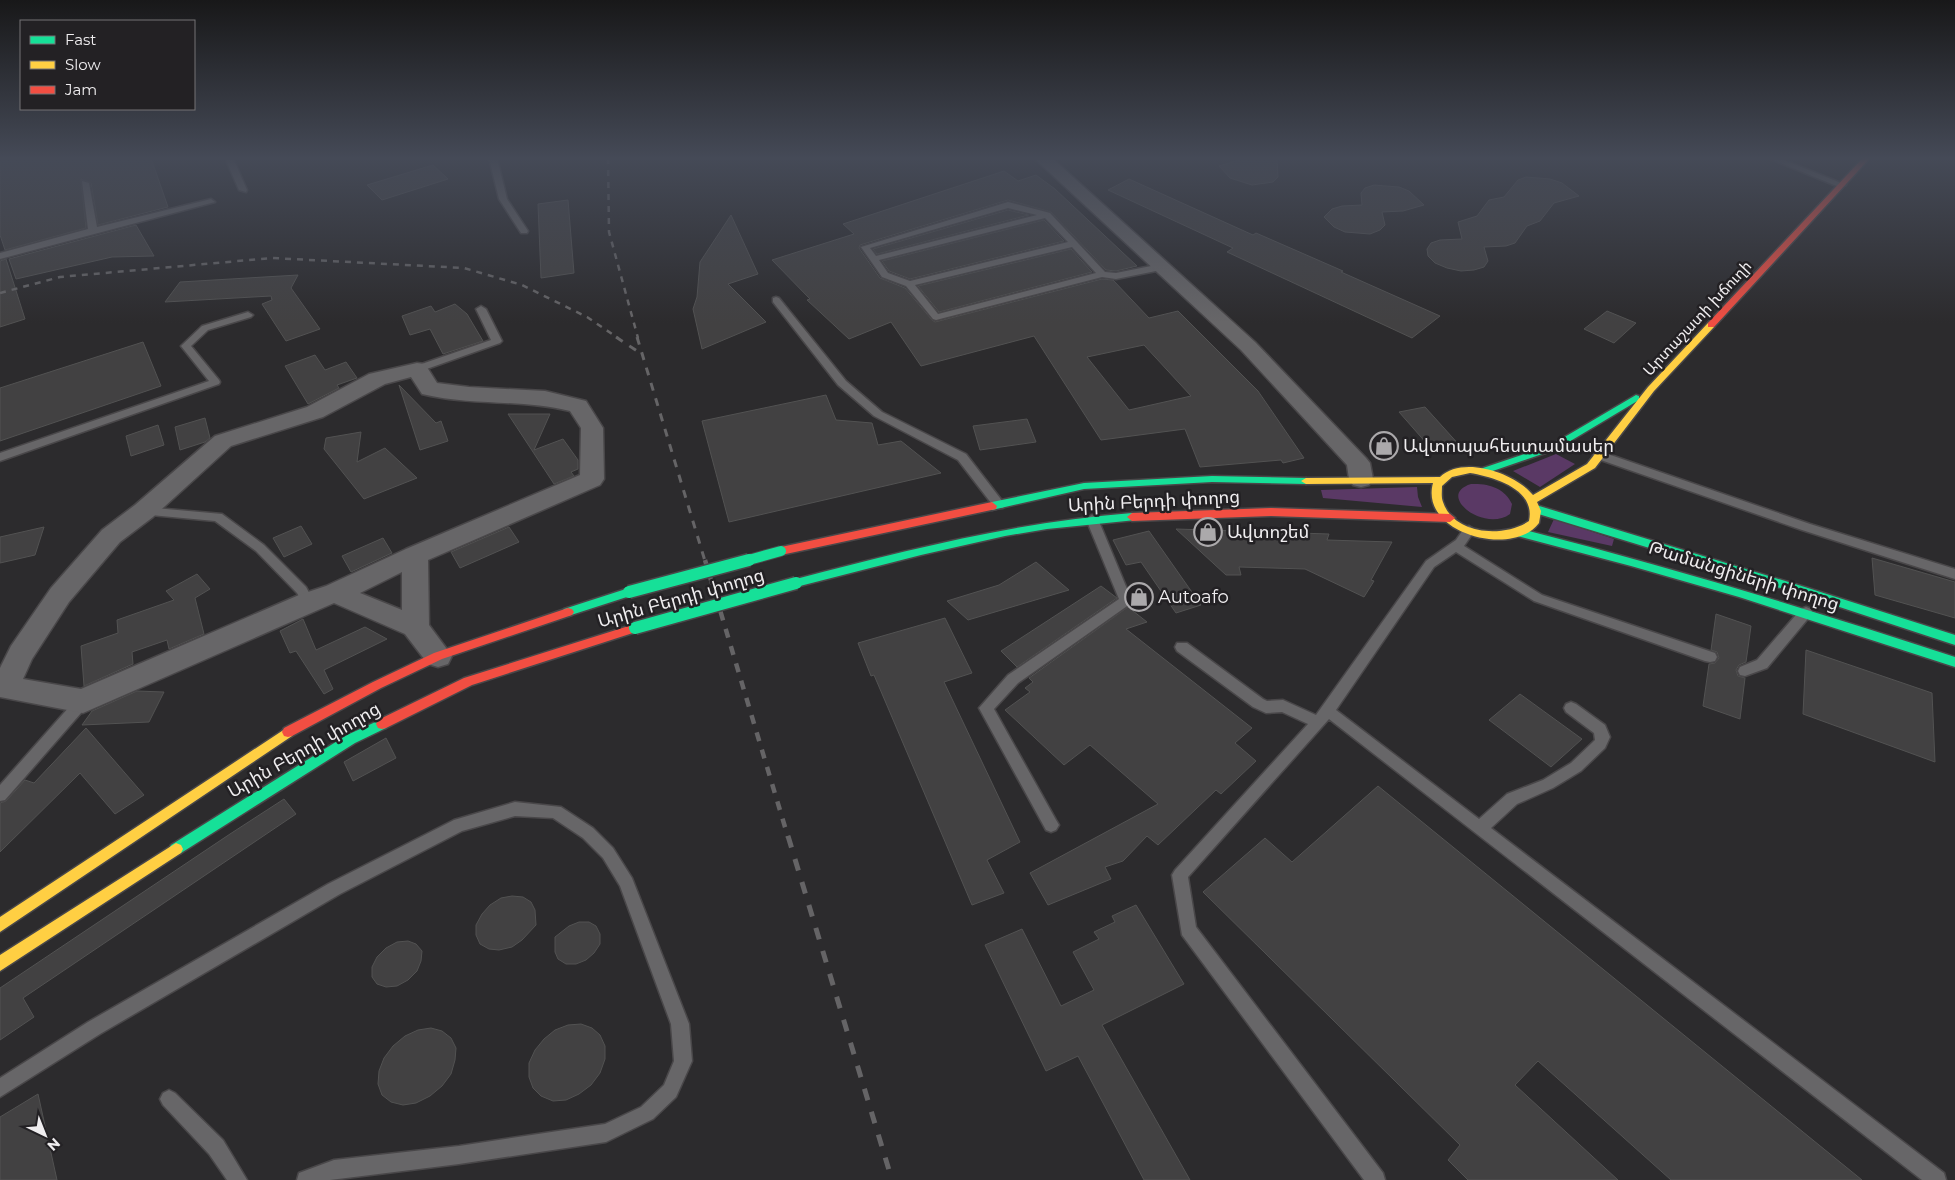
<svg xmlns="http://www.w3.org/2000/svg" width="1955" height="1180" viewBox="0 0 1955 1180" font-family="Montserrat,'Noto Sans Armenian',sans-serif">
  <rect width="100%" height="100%" fill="#2c2b2d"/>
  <path fill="#5a3965" d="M1556,454L1575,464L1540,487L1513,471Z
    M1471,484C1488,483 1505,488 1512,504L1510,514C1484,533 1435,495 1471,484Z
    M1417,487L1418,497L1422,507L1323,498L1321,490Z
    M1554,519L1614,539L1612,546L1548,532Z"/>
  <path fill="#424142" stroke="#525252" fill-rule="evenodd" d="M0,158H151L168,207L98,225L91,183L81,179L86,228L5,250L0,235Z
    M1246,158H1277L1278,177L1273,182L1252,185L1230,178L1219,166Z
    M433,165L448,179L382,200L367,185Z
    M1004,171L1018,181L1036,175L1055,189L1137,266L1116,271L1106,270L1051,212L1008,200L860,245L859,248L880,278L905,288L932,320L935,322L1102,279L1113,280L1149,318L1178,311L1258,391L1304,458L1283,463L1281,460L1200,467L1185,429L1101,440L1034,336L921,366L891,322L849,339L807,300L810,299L772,260L854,234L843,224ZM1144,345L1191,396L1129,410L1087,357Z
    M1526,177L1550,179L1562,183L1579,196L1554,203L1540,221L1527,226L1515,243L1506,246L1484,247L1488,261L1484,267L1474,270L1461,271L1447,268L1435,263L1428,256L1427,249L1431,243L1440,240L1462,239L1458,222L1477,216L1489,200L1504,197L1518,180Z
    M1129,179L1253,235L1256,233L1343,271L1341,272L1440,316L1412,338L1227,252L1233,248L1108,190Z
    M1374,185L1399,187L1409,191L1424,205L1403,211L1382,212L1385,225L1380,230L1370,234L1345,232L1334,227L1324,217L1332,209L1342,206L1362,205L1361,193L1365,188Z
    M568,200L574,273L541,278L538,204Z
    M1008,210L1029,215L877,254L873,249Z
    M731,215L758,274L728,284L766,322L702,349L693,309L697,297L700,262Z
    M1044,220L1064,241L910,279L889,271L882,261Z
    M136,225L154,256L112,257L16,279L9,259Z
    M1071,249L1092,272L939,312L918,286Z
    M6,259L25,319L0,327V261Z
    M298,275L291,288L320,329L286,341L262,304L272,300L271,296L165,302L180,282Z
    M455,304L467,314L483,341L443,354L430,329L410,335L402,316L431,306L435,312Z
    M1607,311L1636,323L1614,343L1584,329Z
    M143,342L161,386L0,441V388Z
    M315,355L325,370L346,362L357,378L337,385L339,388L308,404L285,366Z
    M399,385L436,423L441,421L448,441L420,450Z
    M826,395L836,420L872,423L878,445L901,441L941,473L729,522L702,421Z
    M1425,407L1461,447L1435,453L1399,412Z
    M508,414H550L534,450L563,439L578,460V469L571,472L574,476L554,484Z
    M205,418L210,438L205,442L180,450L175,427Z
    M1027,419L1036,442L980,450L973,426Z
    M158,425L164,445L131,456L126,436Z
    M361,432L357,462L385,448L417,478L364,499L324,449L326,438Z
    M301,526L312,544L284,557L273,538Z
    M44,527L35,555L0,563V537Z
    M509,527L519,542L460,568L451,552Z
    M1176,529L1329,534L1327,540L1392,542L1371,580L1374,581L1364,597L1305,569L1239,567L1241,575H1226Z
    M1149,531L1201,605L1176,613L1141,562L1126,565L1113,540Z
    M383,538L392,553L351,572L342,556Z
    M1872,558L1955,582V618L1875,595Z
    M1036,562L1069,590L968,620L947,601L999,585Z
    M197,574L210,589L195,598L204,634L169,649L167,640L132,652L133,664L84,686L81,646L118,633L117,620L174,600L166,591Z
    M1101,586L1117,598L1017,667L1001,651Z
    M1128,607L1147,622L1126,629L1252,728L1235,743L1256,761L1221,794L1216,790L1158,845L1147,836L1123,861L1105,867L1111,879L1048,905L1030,873L1158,804L1090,745L1064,765L1005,710L1030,692L1025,688L1033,682L1029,678Z
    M1716,614L1751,626L1746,662L1739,665L1736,670L1738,676L1745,678L1740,719L1703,706L1709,664L1715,663L1719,658L1717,652L1711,650Z
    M945,618L972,673L944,682L1020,842L987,860L1004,893L972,905L874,675L871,676L858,643Z
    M303,619L316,650L365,627L387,639L324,670L333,689L324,694L296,651L290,653L280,631Z
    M1806,650L1932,693L1935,762L1803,714Z
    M137,691L164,692L149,722L82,725L92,711Z
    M1520,694L1582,739L1551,767L1489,720Z
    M86,728L144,795L115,814L80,773L0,852V803L6,801L25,780L34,783Z
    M386,738L396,758L353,781L344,762Z
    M1378,786L1862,1180H1671L1538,1061L1515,1085L1618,1180H1468L1448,1160L1460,1145L1203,892L1265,838L1292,862Z
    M284,799L296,814L23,998L34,1017L0,1040V988L230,834Z
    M512,896L523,897L531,902L535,910L536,925L522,940L512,947L499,950L489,949L480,944L476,935V925L482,914L490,905L501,898Z
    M1136,905L1184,984L1102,1025L1190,1180H1144L1078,1056L1046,1071L985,945L1022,929L1061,1006L1094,990L1073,952L1099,939L1094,932L1115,922L1112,916Z
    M579,922H589L596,926L600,934V944L594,953L586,960L576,964H566L558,959L555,952V937L569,926Z
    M408,941L416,944L422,951L421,961L417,971L408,980L397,986L386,987L377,984L372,977V967L377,957L386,948L397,942Z
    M581,1024L592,1028L600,1035L605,1046V1059L600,1073L591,1085L579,1094L566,1100L553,1101L541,1096L533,1088L529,1077V1063L535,1050L544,1039L555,1030L568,1025Z
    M431,1028L442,1031L451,1038L456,1048L455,1060L451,1074L442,1086L430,1096L416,1103L403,1105L391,1102L382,1095L378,1084L379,1071L384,1058L393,1046L405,1036L418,1030Z
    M38,1094L57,1180H0V1117Z"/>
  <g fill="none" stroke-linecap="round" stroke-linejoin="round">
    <defs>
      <path id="lane" d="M225,158H233L247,190L246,192L239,190Z
        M489,158H497L507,199L528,231L527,233H521L499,199Z
        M1768,158H1779L1846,185L1839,187Z
        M82,181L89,183L97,227L211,199L215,202L0,259V253L88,229Z
        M1008,202L1050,213L1105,272L1116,273L1161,264L1166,267L1161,270L1116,279L1102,277L936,320L933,319L906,286L882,277L861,247ZM1008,208L1037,215L876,256L870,248ZM1045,218L1068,242L910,281L888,273L879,260ZM1072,247L1096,273L938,314L915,285Z
        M776,297L779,298L846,381L882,412L966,454L1003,502L1005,505L1003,508H995L958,460L874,416L838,385L773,302V298Z
        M481,306L486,309L502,341L500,343L421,371H413V367L491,340L476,309Z
        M248,312L253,315L251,317L208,330L191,346L219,380L220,382L219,384L0,461V453L209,381L181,346L202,326Z
        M1599,451L1810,524L1955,569V579L1802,530L1595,458L1593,455L1595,452Z
        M144,507L222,514L264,545L306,587L314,602L312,605H304L297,593L256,551L215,521L140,514L138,511Z
        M1092,515L1098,519L1132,601L1130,604L1018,683L994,709L1056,820L1059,825L1056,830L1051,832L1046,830L979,708L1008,675L1119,599L1086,519Z
        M1469,526L1475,530L1464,546L1542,595L1715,653L1717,657L1715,661L1710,662L1705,661L1534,601L1456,552L1434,567L1336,710L1479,819L1507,794L1543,780L1571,763L1595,740L1594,733L1566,712L1564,708L1566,704L1571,702L1576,704L1605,725L1610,737L1605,748L1581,771L1553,788L1517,804L1491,828L1944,1173L1946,1180H1922L1329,719L1188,877L1196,927L1383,1173L1385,1180H1364L1182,935L1172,875L1175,870L1308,724L1282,712L1266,713L1253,707L1177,651L1175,647L1177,643H1187L1263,699L1267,701L1283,700L1316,715L1426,561L1456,540L1465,527Z
        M1806,607L1811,609L1812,612L1811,615L1767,668L1745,676L1740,675L1738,671L1740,667L1757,660L1801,609Z
        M83,695L88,697L90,701L88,705L5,800L0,801V785L78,697Z
        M515,802L561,807L593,828L613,848L632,878L689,1024L692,1061L676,1097L653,1119L606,1142L459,1164L330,1180H297L299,1173L334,1160L459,1146L605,1124L641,1107L664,1085L674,1061L671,1024L620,886L603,858L583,838L553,818L515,816L462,831L340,894L100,1034L0,1097V1078L88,1022L328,884L454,820Z
        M169,1090L175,1093L223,1140L247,1180H227L209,1154L163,1105L160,1099L163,1093Z"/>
      <path id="street" d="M1034,158H1052L1255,342L1366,458L1370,463L1373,479L1369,485L1361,487L1353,485L1349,479L1347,465L1241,350Z
        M417,363L425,364L437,383L469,387L545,391L586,401L603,428L604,479L600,485L428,560L429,625L452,656L448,664L438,667L428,664L405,634L334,603L83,713L0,697V668L11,646L51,588L102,530L135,505L215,436L307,407L369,374ZM411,377L422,394C471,406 522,399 570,411L581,428L580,475L406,549L326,586L299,595L81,689L23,679L32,659L69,602L120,542L153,517L231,446L323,417L385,384ZM402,572V610L360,593Z"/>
      <path id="fast" d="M1636,395L1639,396V400L1557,449L1484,474L1479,471L1480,469L1551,445Z
        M1212,476L1306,478L1311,481L1306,484L1212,482L1084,489L992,510L987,506L992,502L1084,483Z
        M1536,505L1808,588L1955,635V645L1800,594L1532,512L1531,509L1532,506Z
        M1132,513L1137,517L1136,520L1047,529L1005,536L921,555L796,587L790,583L796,579C907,550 1017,522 1132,513Z
        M1521,529C1667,566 1812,610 1955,657V667L1739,597L1631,566L1517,536L1516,533Z
        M629,588L635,592L633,595L568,616L564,615L562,612L564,609Z
        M382,719L386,720L388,724L386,728L355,743L181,853L176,855L171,853L169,849L171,845L347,735Z"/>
      <path id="slow" d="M1711,322L1714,323V327L1654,391L1595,468L1537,502L1541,511L1539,523C1514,558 1419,534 1433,483L1306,484L1301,481L1306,478L1440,477C1463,455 1515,473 1533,495L1587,464L1648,387L1708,323ZM1470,473C1494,477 1536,489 1529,521C1504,538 1454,535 1443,502C1441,497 1442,491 1442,486L1452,477Z
        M288,727L292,728L294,732L292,736L0,932V917Z
        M176,843L181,845L183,849L181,853L0,971V955Z"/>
      <path id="jam" d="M1863,158H1870L1714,327H1708V323Z
        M992,502L997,506L996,509L781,555L776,551L781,547Z
        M1271,508L1450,514L1455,518L1450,522L1271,516L1132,521L1127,517L1132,513Z
        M568,608L572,609L574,612L572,615L442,659L381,688L292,736L288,737L284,736L282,732L284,728L373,682L434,653Z
        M635,624L639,625L641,628L639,631L472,685L386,728L382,729L378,728L376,724L378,720L464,678Z"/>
    </defs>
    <use href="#lane" stroke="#494749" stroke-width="3"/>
    <use href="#street" stroke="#494749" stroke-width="3"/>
    <use href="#fast" stroke="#494749" stroke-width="3"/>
    <use href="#slow" stroke="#494749" stroke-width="3"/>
    <use href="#jam" stroke="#494749" stroke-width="3"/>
    <use href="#lane" fill="#676668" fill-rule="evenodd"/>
    <use href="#street" fill="#676668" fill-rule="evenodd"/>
    <use href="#fast" fill="#16e098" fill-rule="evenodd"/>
    <use href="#slow" fill="#ffcf43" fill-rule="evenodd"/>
    <use href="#jam" fill="#f24e42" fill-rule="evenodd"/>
    <path stroke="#656466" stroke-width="2.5" stroke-dasharray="6 6" stroke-linecap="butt" d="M608,158L609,232L638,338
      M0,293L60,277L272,258L464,268L522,285L587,317L618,338"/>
    <path stroke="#656466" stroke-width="3" stroke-dasharray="8 8" stroke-linecap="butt" d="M616,337L643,355
      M637,337L705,561"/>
    <path stroke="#656466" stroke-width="4.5" stroke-dasharray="9 9" stroke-linecap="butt" d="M705,560L788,837"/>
    <path stroke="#656466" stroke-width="5" stroke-dasharray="12 12" stroke-linecap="butt" d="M788,836L892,1180"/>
    <defs>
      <path id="fast-bridge-far1" d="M745,561L781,551"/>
      <path id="fast-bridge" d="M629,592L749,560
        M635,628L796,583"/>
    </defs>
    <use href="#fast-bridge-far1" stroke="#494749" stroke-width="12" stroke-linecap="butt"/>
    <use href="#fast-bridge" stroke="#494749" stroke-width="15" stroke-linecap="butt"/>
    <use href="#fast-bridge-far1" stroke="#16e098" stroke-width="10"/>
    <use href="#fast-bridge" stroke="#16e098" stroke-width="12"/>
  </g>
  <linearGradient id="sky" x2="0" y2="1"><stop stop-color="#181819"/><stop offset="0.49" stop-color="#454a57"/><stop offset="1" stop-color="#454a57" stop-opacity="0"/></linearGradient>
  <rect width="1955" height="323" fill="url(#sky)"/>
  <defs>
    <symbol id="shop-ring" viewBox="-11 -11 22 22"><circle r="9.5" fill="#232124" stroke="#aba9ab" stroke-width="1.5"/><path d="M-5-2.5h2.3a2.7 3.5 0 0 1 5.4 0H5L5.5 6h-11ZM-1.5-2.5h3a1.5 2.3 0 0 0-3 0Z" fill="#aba9ab"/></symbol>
  </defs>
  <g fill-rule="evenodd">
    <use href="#shop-ring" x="1368" y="430" width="32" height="32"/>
    <use href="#shop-ring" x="1192" y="516" width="32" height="32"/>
    <use href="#shop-ring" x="1123" y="581" width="32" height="32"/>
  </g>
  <g text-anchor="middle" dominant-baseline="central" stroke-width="5" stroke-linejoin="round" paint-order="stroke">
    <g font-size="15" fill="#efedef" stroke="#232124">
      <text transform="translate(1697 318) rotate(-47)">Արտաշատի խճուղի</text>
    </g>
    <g font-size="18" fill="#efedef" stroke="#232124" text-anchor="start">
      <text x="1403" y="446">Ավտոպահեստամասեր</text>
      <text x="1227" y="532">Ավտոշեմ</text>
      <text x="1158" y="597">Autoafo</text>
    </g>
    <g font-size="18" fill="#efedef" stroke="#232124">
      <text transform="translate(1154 501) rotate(-3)">Արին Բերդի փողոց</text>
      <text transform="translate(1744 576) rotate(17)">Թամանցիների փողոց</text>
      <text transform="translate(681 598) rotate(-16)">Արին Բերդի փողոց</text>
      <text transform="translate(304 750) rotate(-30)">Արին Բերդի փողոց</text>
    </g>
  </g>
  <rect x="20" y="20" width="175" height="90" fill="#232124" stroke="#757375"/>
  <rect x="30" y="36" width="25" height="8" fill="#16e098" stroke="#757375"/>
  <text x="65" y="45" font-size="15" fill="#efedef">Fast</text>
  <rect x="30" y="61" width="25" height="8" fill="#ffcf43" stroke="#757375"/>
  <text x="65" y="70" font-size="15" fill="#efedef">Slow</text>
  <rect x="30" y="86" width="25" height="8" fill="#f24e42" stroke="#757375"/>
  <text x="65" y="95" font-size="15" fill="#efedef">Jam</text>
  <g transform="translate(45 1135) rotate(137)" stroke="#232124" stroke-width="4" paint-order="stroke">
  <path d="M0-4L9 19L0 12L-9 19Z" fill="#efedef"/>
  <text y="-8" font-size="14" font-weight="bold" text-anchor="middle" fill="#efedef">N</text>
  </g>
</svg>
